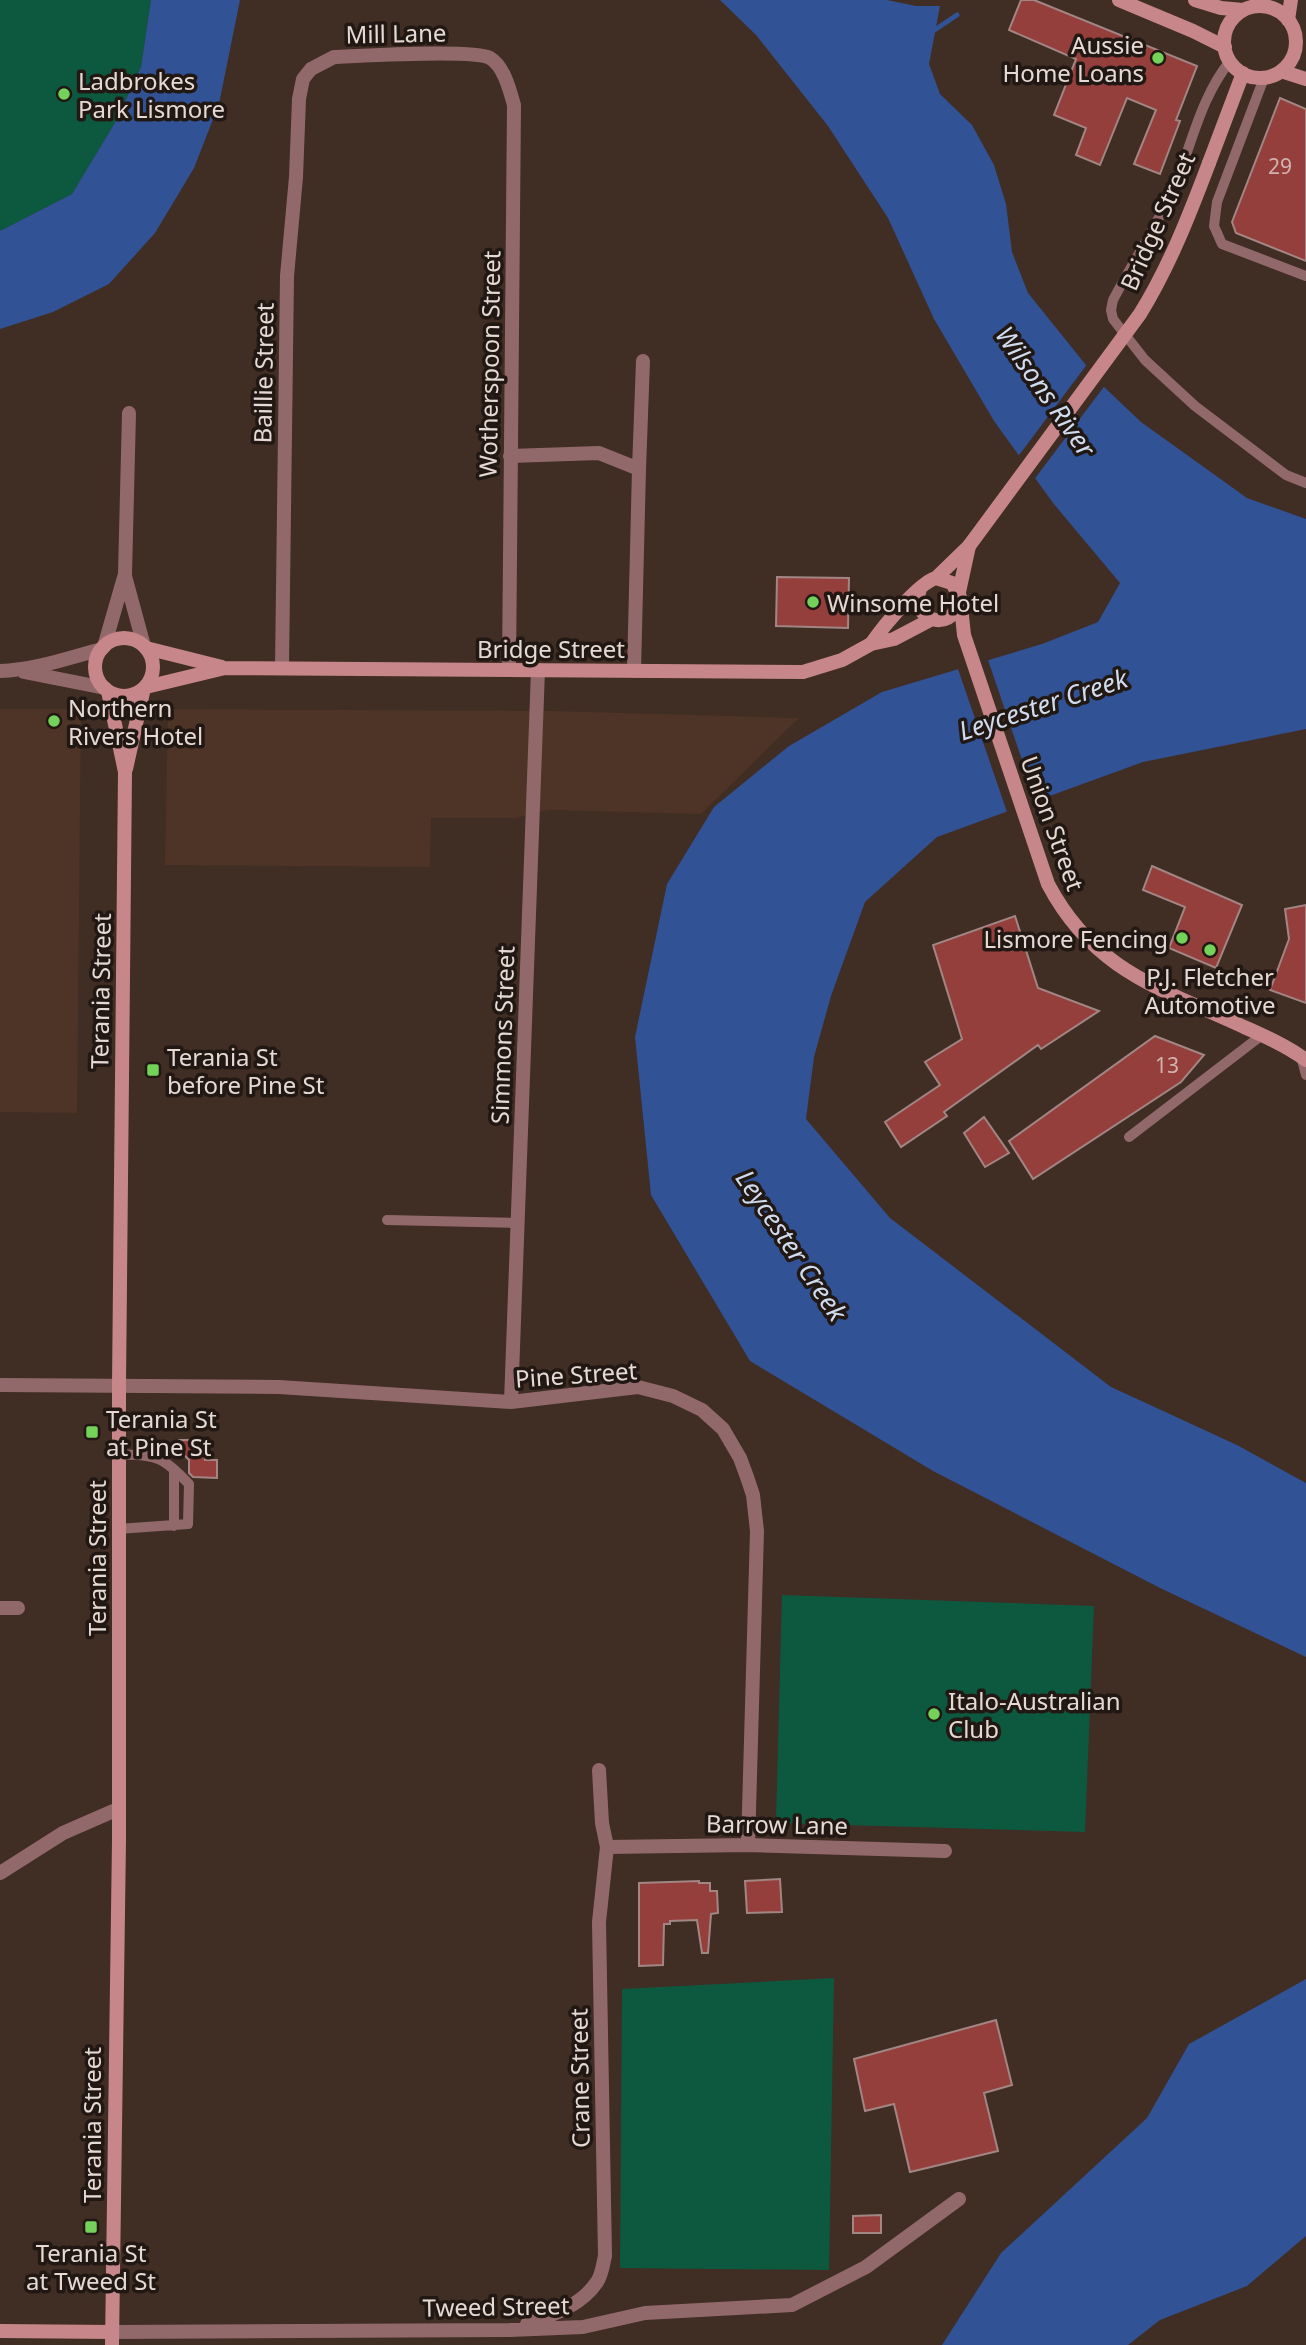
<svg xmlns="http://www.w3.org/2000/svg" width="1306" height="2345" viewBox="0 0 1306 2345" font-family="'Noto Sans',sans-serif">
  <rect width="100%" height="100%" fill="#402d23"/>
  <path fill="#4d3426" d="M0,709H81L77,1113L0,1112Z
    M168,709L553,711L799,718L701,814L548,810L516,818H431L430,867L165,865Z"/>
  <path fill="#0d5940" d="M0,0H151L141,67L116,121L72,194L0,231Z
    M782,1595L1094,1606L1085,1832L776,1823Z
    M834,1978L829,2270L620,2268L622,1989Z"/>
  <path fill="#315295" d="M151,0H240L219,104L194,168L155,233L109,284L53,312L0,329V231L72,194L116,121L141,67Z
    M720,0H887L916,6H940L929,64L940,94L972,125L994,165L1006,204L1012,252L1028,293L1102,385L1141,422L1247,498L1306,519V729L1143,762L937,837L865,902L831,996L814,1057L806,1119L890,1218L1111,1387L1237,1445L1306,1483V1657L1160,1588L933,1471L750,1361L651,1195L635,1037L667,884L714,807L789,746L882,692L1042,644L1098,622L1120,583L1053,503L994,421L934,319L888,218L828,126L756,35Z
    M1306,1979V2236L1247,2286L1160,2320L1128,2345H942L1001,2253L1147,2118L1189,2044Z"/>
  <path fill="#402d23" d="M1088,363L1106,384L1033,481L1017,458Z
    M987,657L1037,804L1008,815L957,666Z"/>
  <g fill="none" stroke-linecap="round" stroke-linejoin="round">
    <path stroke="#315295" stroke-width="5" d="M930,33L957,15"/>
  </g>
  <path fill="#953f3d" stroke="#a18684" stroke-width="2" d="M1021,0H1034L1197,66L1176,120L1180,121L1160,174L1134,164L1156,110L1127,98L1100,165L1076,155L1086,128L1054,115L1076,59L1009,30Z
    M1280,98L1306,109V261L1236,233L1232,222Z
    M777,577L849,578L848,628L776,626Z
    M1152,866L1242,905L1216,968L1169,948L1185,907L1143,890Z
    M1306,905V1003L1270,990L1289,939L1285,909Z
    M1015,916L1038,988L1099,1011L1041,1049L1038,1045L944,1112L947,1116L901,1147L885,1122L940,1085L925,1062L962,1039L933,945Z
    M1155,1036L1204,1055L1181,1082L1033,1179L1009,1141Z
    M984,1117L1009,1153L985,1167L964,1133Z
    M179,1440H204L205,1460H217V1478L193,1477L189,1473V1460L180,1451Z
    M780,1879L782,1912L747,1913L745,1881Z
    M699,1881V1883H710V1891H717L718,1913L711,1914L708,1953H702L697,1920L670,1921V1924H664L663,1965L639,1966V1883Z
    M996,2020L1012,2085L984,2093L998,2151L910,2172L894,2104L865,2111L854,2059Z
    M881,2215V2233H853V2216Z"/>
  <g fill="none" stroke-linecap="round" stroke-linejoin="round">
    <path stroke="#92696b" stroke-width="10" d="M1230,61C1201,97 1192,143 1175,185C1158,224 1133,262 1113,300L1111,310L1113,319L1145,360L1195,406L1286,475L1306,483
      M1264,78L1217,202L1214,226L1222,244L1306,276
      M1301,1056L1306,1075
      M1129,1137L1262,1035
      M387,1220L518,1223
      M174,1526V1470
      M118,1529L188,1524L189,1484C161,1455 158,1456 119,1454"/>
    <path stroke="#92696b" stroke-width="14" d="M510,456L599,453L639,469L634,671
      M639,469L643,361
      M125,576L144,646
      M104,647L125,574L129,413
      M282,667L287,276L296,177L299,99L303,79L311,69L334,57C361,56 473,49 490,58C504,66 510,91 514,105L509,670
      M0,671C35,670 68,658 102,649
      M24,672L105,688
      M0,1385L279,1387L511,1402L638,1387L673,1396L702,1410L723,1429L740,1458L747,1477L753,1495L757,1531L748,1845
      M511,1402L538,670
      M0,1608H18
      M607,1847L748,1845L945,1851
      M0,1873L63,1833L118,1809
      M527,2324C553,2315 581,2306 597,2282C602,2275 603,2264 605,2256L599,1922L607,1847L602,1823L599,1770
      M112,2332L510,2330L583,2327L645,2313L792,2305L866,2267L959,2199"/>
    <path stroke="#c7878a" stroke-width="14" d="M1119,0L1193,31L1225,47
      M1195,0L1221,8L1243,10
      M1224 42a36 36 0 1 1 72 0a36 36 0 1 1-72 0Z
      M1288,20L1291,0
      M1281,71L1306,79
      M1209,163L1243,73
      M936,578L968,547
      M920,589C909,620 950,634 960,602
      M959,592L969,546
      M95 667a29 29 0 1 1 58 0a29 29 0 1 1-58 0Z
      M871,644C883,627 918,583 936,578L952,583L960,597L964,635L1048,884C1094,971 1160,988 1244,1027C1265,1036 1287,1046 1306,1060
      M146,648L222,667
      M146,687L225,668L803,672L842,660L871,644L894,639L932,619
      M108,691L125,772L119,1385V1840L112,2345
      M126,769L144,688
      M0,2331L112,2332"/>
    <path stroke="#c7878a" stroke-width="14" d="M969,546L1140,314C1169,267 1189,216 1209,163"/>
  </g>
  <g fill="#74d25b" stroke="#211813" stroke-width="2.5">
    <circle cx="1158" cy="58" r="7"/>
    <circle cx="64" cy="94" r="7"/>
    <circle cx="813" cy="602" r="7"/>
    <circle cx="54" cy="721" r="7"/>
    <circle cx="1182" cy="938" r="7"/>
    <circle cx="1210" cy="950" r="7"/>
    <rect x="146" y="1063" width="14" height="14" rx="3.5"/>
    <rect x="85" y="1425" width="14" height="14" rx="3.5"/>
    <circle cx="934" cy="1714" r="7"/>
    <rect x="84" y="2220" width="14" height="14" rx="3.5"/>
  </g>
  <g text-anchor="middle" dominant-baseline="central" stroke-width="7" stroke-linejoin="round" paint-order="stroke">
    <g font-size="21" fill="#d2b2ae">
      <text x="1280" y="166">29</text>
      <text x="1167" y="1065">13</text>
    </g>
    <g font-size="24" fill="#e6d9d3" stroke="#211813">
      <text transform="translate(396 33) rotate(-1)">Mill Lane</text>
      <text transform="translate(1157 221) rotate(-66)">Bridge Street</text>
      <text transform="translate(489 364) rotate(-89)">Wotherspoon Street</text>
      <text transform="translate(263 373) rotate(-89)">Baillie Street</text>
      <text x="551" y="648">Bridge Street</text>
      <text transform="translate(1053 823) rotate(70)">Union Street</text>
      <text transform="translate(100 991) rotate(-89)">Terania Street</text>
      <text transform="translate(502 1035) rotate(-88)">Simmons Street</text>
      <text transform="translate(576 1374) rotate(-4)">Pine Street</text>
      <text transform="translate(96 1558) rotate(-90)">Terania Street</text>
      <text transform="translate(777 1824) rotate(1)">Barrow Lane</text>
      <text transform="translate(579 2078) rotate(-91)">Crane Street</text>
      <text transform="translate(91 2125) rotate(-90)">Terania Street</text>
      <text transform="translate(496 2306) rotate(-1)">Tweed Street</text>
    </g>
    <g font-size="24" fill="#e6d9d3" stroke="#211813" text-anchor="start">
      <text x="1144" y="44" text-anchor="end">Aussie<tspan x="1144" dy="28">Home Loans</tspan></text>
      <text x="78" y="80">Ladbrokes<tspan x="78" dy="28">Park Lismore</tspan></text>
      <text x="827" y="602">Winsome Hotel</text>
      <text x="68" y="707">Northern<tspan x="68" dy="28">Rivers Hotel</tspan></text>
      <text x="1168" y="938" text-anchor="end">Lismore Fencing</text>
      <text x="1210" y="976" text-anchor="middle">P.J. Fletcher<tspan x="1210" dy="28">Automotive</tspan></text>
      <text x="167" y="1056">Terania St<tspan x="167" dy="28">before Pine St</tspan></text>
      <text x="106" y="1418">Terania St<tspan x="106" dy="28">at Pine St</tspan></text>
      <text x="948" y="1700">Italo-Australian<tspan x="948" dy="28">Club</tspan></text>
      <text x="91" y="2252" text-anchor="middle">Terania St<tspan x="91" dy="28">at Tweed St</tspan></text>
    </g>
    <g font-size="26" font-style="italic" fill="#d0dbee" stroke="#211813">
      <text transform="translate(1046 391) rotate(55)">Wilsons River</text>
      <text transform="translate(1043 704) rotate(-18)">Leycester Creek</text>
      <text transform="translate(792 1245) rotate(56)">Leycester Creek</text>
    </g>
  </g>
</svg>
